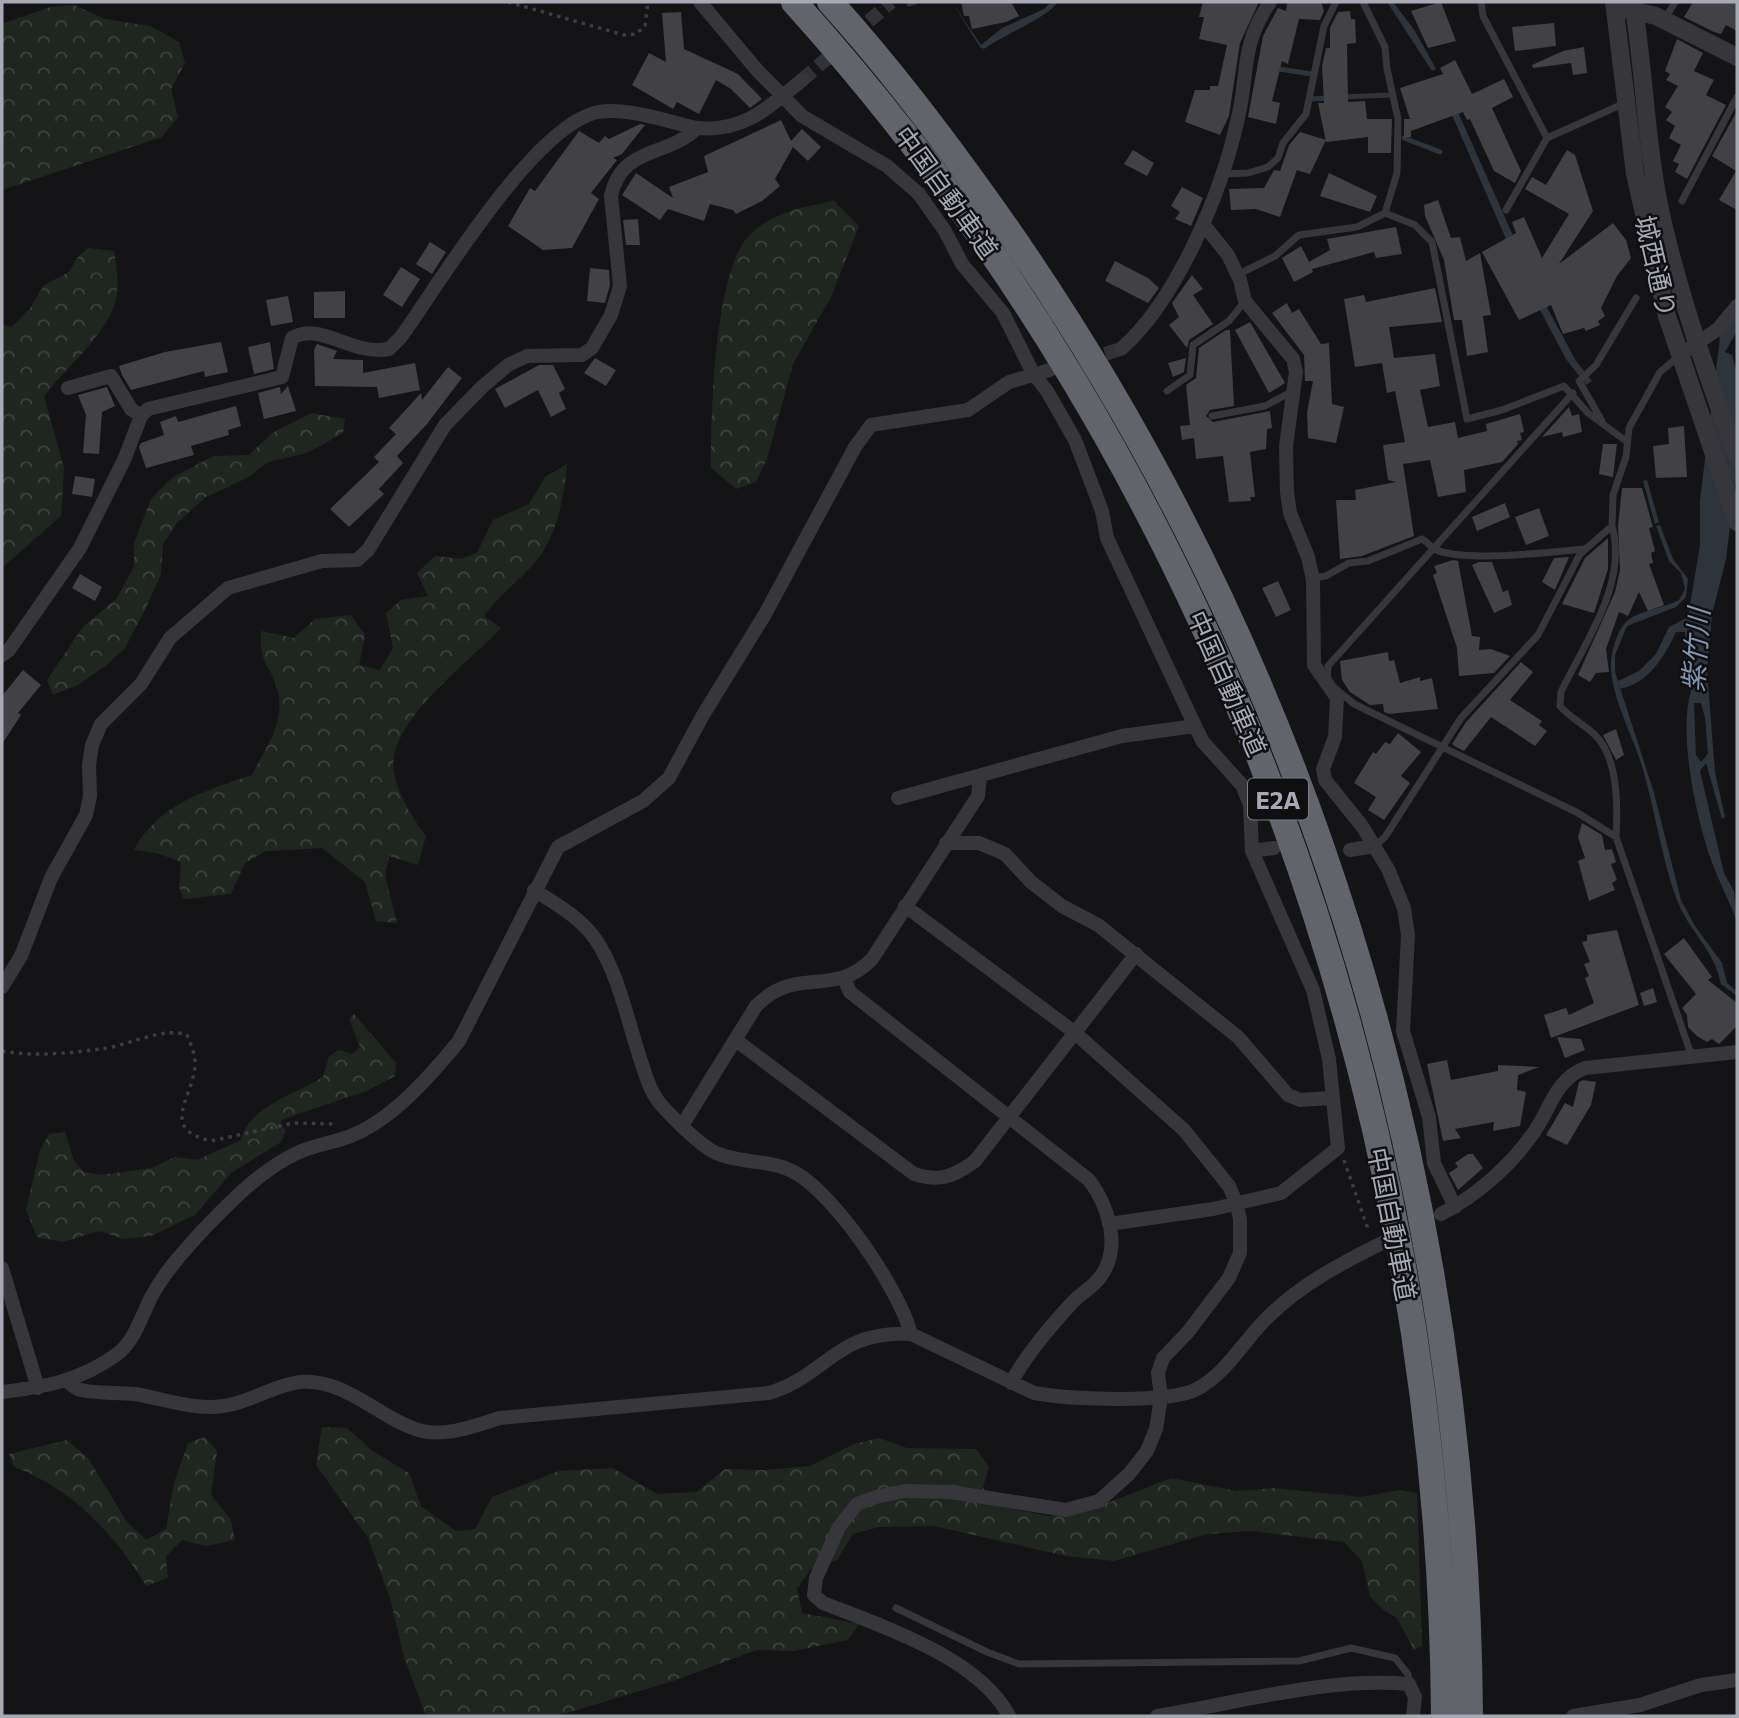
<svg xmlns="http://www.w3.org/2000/svg" width="1739" height="1718" viewBox="0 0 1739 1718" font-family="Commissioner,'Noto Sans JP',sans-serif">
  <defs>
    <pattern id="forest-crowns" width="20" height="18" patternUnits="userSpaceOnUse" patternTransform="scale(1.75)"><rect width="20" height="18" fill="#1f2620"/><path d="M2 6a3 3 0 1 1 6 0M12 15a3 3 0 1 1 6 0" fill="none" stroke="#3d433e"/></pattern>
  </defs>
  <rect width="100%" height="100%" fill="#141416"/>
  <path fill="url(#forest-crowns)" d="M74,5L105,19L150,26L179,42L185,63L171,89L178,117L162,137L2,190V24L50,7Z
    M834,201L859,226L831,297L793,364L767,459L756,482L736,489L711,468C711,415 714,277 747,238C768,213 803,207 834,201Z
    M88,248L114,251C117,269 120,289 114,306C103,337 65,369 44,396L64,468L61,516L2,568V325L12,327L31,307L44,285L69,272L77,258Z
    M311,413L345,419L343,433L307,453L268,462L249,477L206,497L178,522L163,544L161,574L146,608L125,648L108,664L78,685L53,695L47,680L82,628L117,598L134,567V543L151,499L172,478L213,456L249,455L272,433Z
    M567,464C564,496 558,534 536,561C520,581 499,594 484,616L501,628C470,661 402,711 394,757C390,784 411,815 426,836L418,865L389,856L385,876L397,923L376,921L365,882L322,848L266,851L245,863L231,894L183,899L179,886L181,862L157,853L134,850C158,804 205,791 252,775C266,747 287,721 277,688C269,661 259,666 261,631L294,638L315,619L351,615L365,635L359,665L380,670L393,648L386,613L401,600L428,596L417,573L435,556L461,559L477,553L493,520L529,504L545,477Z
    M354,1014L396,1063L395,1076L366,1091L281,1120L280,1125L286,1130L281,1142L231,1173L195,1215L151,1236L124,1239L99,1231L63,1242L37,1237L26,1210L40,1150L49,1134L65,1132L74,1161L84,1172L101,1175L151,1168L175,1157L197,1160L241,1140C248,1107 296,1094 323,1077L329,1056L339,1050L352,1054L360,1047L349,1019Z
    M322,1427L347,1428L374,1452L409,1473L421,1506L456,1531L475,1529L492,1497L559,1471L613,1468L657,1494L697,1492L725,1469L767,1470L810,1466L854,1444L879,1438L907,1448L976,1449L989,1467L983,1487L993,1505L1048,1516L1085,1512L1171,1478L1236,1491L1274,1488L1361,1497L1399,1490L1417,1493L1422,1646L1414,1650L1397,1618L1382,1609L1370,1596L1362,1561L1344,1542L1251,1531L1207,1534L1114,1561L1066,1556L934,1526L879,1527L853,1534L837,1560L811,1569L797,1589L802,1613L859,1624L848,1640L794,1651L756,1650L673,1681L557,1716H426L404,1657L390,1598L368,1538L316,1465Z
    M205,1437L217,1451L211,1495L231,1520L235,1540L206,1546L182,1540L166,1556L168,1578L146,1586C116,1535 70,1487 14,1467L9,1454L67,1440L88,1458L127,1522L146,1540L166,1529L174,1483L188,1443Z"/>
  <path fill="#2d343b" fill-rule="evenodd" d="M952,2L981,45L1002,28L1044,9L1051,2H1058C1046,19 1004,34 984,49L980,47Z
    M1387,2H1393L1415,31L1436,69L1432,71Z
    M1458,112L1535,285L1576,361L1592,381L1586,385L1566,359L1523,278L1452,115Z
    M1737,311V331L1725,352L1732,355L1737,373V470L1726,559L1712,614L1707,670L1715,772L1725,817L1722,819L1706,763L1700,771L1724,873L1734,891L1737,922C1729,900 1718,880 1710,857C1696,815 1678,734 1691,691L1687,687L1685,632H1676C1665,656 1648,684 1620,689L1618,681L1639,671L1656,654L1669,627L1688,617L1700,545V500L1720,338L1718,334ZM1694,703H1701L1705,718L1708,754L1701,762L1696,755Z
    M1647,480L1659,522L1655,524L1643,481Z
    M1660,525L1673,559L1688,579L1686,597L1676,607L1627,626L1615,655V672L1654,793L1681,900L1695,926L1722,963L1727,983L1737,991V996L1721,984C1714,949 1690,933 1677,900C1660,855 1655,806 1640,760C1630,730 1613,700 1611,668C1610,655 1616,633 1625,623C1637,610 1663,609 1679,600L1685,589L1681,573L1669,561L1656,526Z"/>
  <g fill="none" stroke-linecap="round" stroke-linejoin="round">
    <path stroke="#2d343b" stroke-width="5" d="M909,4L915,2
      M1273,68L1311,74
      M1342,97L1390,95
      M1311,99L1329,98
      M1404,138L1440,152"/>
  </g>
  <path fill="#414146" d="M961,2H1011L1019,16L1006,22L972,29L969,16H964Z
    M1203,2H1259L1240,43L1229,116L1220,135L1185,122L1195,90H1210V86H1218L1227,45L1199,39L1204,17H1199Z
    M1287,2H1321L1324,11L1320,20L1299,19L1288,64L1282,61L1272,101L1280,103L1276,124L1248,117L1263,36L1278,8L1286,11Z
    M1441,2L1456,41L1428,48L1411,11Z
    M1693,2H1737V31L1726,25L1721,34L1714,32L1684,17Z
    M1350,11L1351,19H1355L1356,43L1347,44L1348,102L1365,101L1367,119H1392L1391,153H1368V137L1326,142L1318,103H1324L1322,66L1326,48H1330V28L1338,12Z
    M681,12L684,49L738,74L762,99L750,108L731,89L716,80L699,114L677,102L673,109L632,85L649,53L666,62L662,13Z
    M1554,23L1556,46L1515,51L1512,27Z
    M1677,39L1703,53L1694,71L1714,80L1706,95L1726,105L1687,179L1675,172L1679,164L1673,161L1681,145L1669,138L1675,126L1666,120L1672,112L1665,107L1678,86L1666,80L1670,74L1665,71Z
    M1584,47L1587,73L1573,75L1571,63L1533,68L1532,65L1563,51Z
    M1455,60L1472,94L1504,79L1513,97L1492,108L1521,171L1515,183L1494,171L1470,119L1467,120L1463,112L1411,131V137L1404,138V119H1410L1400,88L1443,74L1440,68Z
    M1737,111V210L1719,200L1736,171L1712,156Z
    M781,120L791,141L802,129L821,147L808,161L793,147L775,179L780,186L762,201L736,214L733,210L710,204L704,221L668,209L660,220L622,195L636,173L673,198L669,187L708,172L704,156Z
    M640,124L645,125L622,154L613,158L617,160L591,193L599,199L572,248L543,250L508,226L530,188L535,191L579,131L599,143L605,136L609,139Z
    M1300,132L1326,140L1310,174L1297,170L1280,217L1256,209L1231,210L1229,189L1264,188L1274,170L1280,171L1289,145Z
    M1133,150L1154,163L1147,176L1124,164Z
    M1567,150L1575,155L1593,211L1559,264L1613,223L1626,240L1631,258L1617,276L1601,308L1605,316L1598,321L1600,325L1586,331L1584,328L1563,334L1551,305L1519,320L1482,252L1516,233L1512,222L1524,217L1542,258L1569,214L1525,189L1532,177L1546,185Z
    M1329,173L1377,196L1370,212L1320,196Z
    M1182,187L1203,198L1191,226L1175,219L1180,212L1171,206Z
    M1438,200L1451,238L1460,237L1466,261L1480,253L1491,315L1483,316L1488,352L1467,356L1462,320H1454L1444,260L1425,216L1424,205Z
    M638,219L640,245H626L623,220Z
    M1396,227L1402,254L1376,258L1374,252L1312,269L1313,272L1294,282L1282,258L1301,246L1309,262L1330,250L1327,239Z
    M430,242L446,252L432,274L416,264Z
    M1115,261L1148,278L1159,288L1148,303L1105,281Z
    M401,267L420,279L402,307L383,295Z
    M590,268L609,270L610,285L605,303L587,301Z
    M1192,275L1203,289L1193,295L1213,324L1189,340L1187,348L1169,325L1179,317L1172,303Z
    M1435,288L1442,322L1389,327L1394,358L1435,354L1440,386L1420,390L1428,427L1455,422L1458,438L1487,431L1486,424L1520,414L1524,432L1520,433L1522,440L1517,441L1518,444L1502,462L1464,470L1466,492L1438,497L1430,460L1403,464L1414,536L1362,556L1340,559L1336,500H1356L1355,490L1396,482L1388,480L1383,445L1405,442L1395,391L1387,393L1382,363L1355,367L1344,299L1364,295L1366,302Z
    M345,291V318H314V292Z
    M288,296L293,322L271,326L266,300Z
    M1287,303L1292,313L1299,309L1321,344L1329,343L1332,404L1344,407L1336,443L1308,438L1307,413L1313,381H1305L1304,355L1272,313Z
    M1250,322L1285,383L1269,393L1235,330Z
    M1226,330H1230L1234,406L1210,410L1206,416L1213,422L1270,411L1272,428L1267,429L1266,449L1250,452L1255,497H1250L1251,501L1229,502L1223,456L1196,459L1194,438L1182,440L1180,426L1190,425L1186,385L1196,378L1199,348Z
    M221,342L228,372L205,377L204,371L131,390L122,375L119,366L165,352Z
    M270,342L274,369L254,374L248,347Z
    M317,344L337,351L333,359L363,360V373L415,363L420,390L379,398L377,387L315,386L314,350Z
    M595,358L616,370L606,386L584,373Z
    M1186,358L1184,372L1173,377L1168,363Z
    M539,365H553L565,389L559,393L566,409L551,417L538,390L505,408L495,389Z
    M448,367L462,378L427,424L397,456L403,463L379,489L384,494L349,527L330,509L379,462L374,457L396,434L389,428L421,393L422,400Z
    M288,386L296,411L264,419L258,393L280,387L281,394Z
    M107,387L115,406L102,412L99,454L83,453L86,415L78,395Z
    M236,406L241,426L228,430L229,435L191,446L194,455L146,468L139,447L141,443L164,435L160,422L176,416L178,422Z
    M1569,407L1572,416L1579,414L1582,432L1563,437L1562,432L1542,437Z
    M1684,426L1687,477L1656,478L1653,446L1669,444L1668,428Z
    M1603,444H1617L1613,477L1599,474Z
    M75,476L95,479L92,497L72,494Z
    M1622,488H1642L1653,527L1649,528L1655,551L1651,553L1653,563L1649,564L1664,605L1648,611L1639,592L1628,616L1619,612L1606,649L1609,672L1596,673L1590,682L1578,675L1615,592L1620,570L1618,526Z
    M1505,503L1510,517L1477,531L1472,517Z
    M1539,508L1549,536L1526,545L1515,517Z
    M1608,538V569L1594,613L1562,604L1585,558Z
    M1569,557L1555,590L1542,582L1554,558Z
    M1453,560L1458,561L1472,636L1480,637L1479,650L1491,649L1510,656L1494,673L1459,676L1457,648L1433,575L1437,573L1434,566Z
    M1479,562H1492L1503,592L1508,590L1512,605L1494,613L1472,565Z
    M80,574L102,587L95,601L72,588Z
    M1278,581L1291,610L1276,617L1262,588Z
    M1388,652L1389,661L1394,660L1400,683L1420,677V681L1432,678L1438,709L1389,714L1384,712L1383,704L1370,705L1350,692L1342,680L1340,661Z
    M1521,662L1533,672L1510,700L1542,721L1539,725L1547,731L1535,746L1491,717L1464,751L1456,747L1452,744L1466,722Z
    M23,670L41,685L18,713L21,715L2,744V696Z
    M1616,729L1624,755L1616,760L1603,735Z
    M1398,733L1421,752L1401,776L1410,783L1384,820L1368,810L1376,797L1354,783L1373,752L1376,754L1385,742L1390,744Z
    M1582,823L1602,835L1605,850L1612,849L1616,862L1611,864L1617,880L1612,883L1615,890L1589,901L1578,861L1585,858L1578,837Z
    M1617,930L1639,1005L1551,1038L1544,1015L1566,1008L1569,1015L1594,1003L1585,978L1589,976L1584,964L1590,962L1582,942L1587,941V935Z
    M1684,938L1712,977L1708,980L1737,1003V1026L1719,1044L1712,1039L1707,1042L1697,1036L1688,1027L1687,1015L1682,1008L1696,994L1664,954Z
    M1653,988L1657,1002L1644,1006L1640,993Z
    M1557,1037L1581,1039L1585,1050L1565,1058Z
    M1447,1060L1451,1080L1498,1071V1065L1539,1067L1518,1075L1517,1090L1526,1092L1520,1126L1493,1131L1494,1122L1455,1129L1461,1138L1443,1141L1427,1064Z
    M1583,1080L1596,1082L1591,1105L1567,1145L1546,1135L1565,1103L1573,1107L1579,1082Z
    M1468,1154H1473L1483,1168L1458,1190L1449,1173L1458,1167L1455,1163Z"/>
  <g fill="none" stroke-linecap="round" stroke-linejoin="round">
    <path stroke="#313236" stroke-width="14" stroke-dasharray="14 7" stroke-linecap="butt" d="M853,35L891,2
      M802,80L838,49
      M1085,360L1121,349"/>
    <path stroke="#3c3d42" stroke-width="3.5" stroke-dasharray="3.5 5" stroke-linecap="butt" d="M508,2L624,35L636,34L645,26L648,2
      M2,1051C34,1057 69,1053 101,1049C127,1046 165,1026 187,1035C191,1045 196,1055 195,1067C192,1099 159,1129 211,1141L293,1123L335,1124
      M1344,1160L1369,1232"/>
    <path stroke="#36363b" stroke-width="7" d="M1481,2L1483,16L1547,138L1625,103
      M1665,19L1675,2
      M1223,174L1248,173L1268,167L1278,158L1283,143L1306,114L1324,26L1336,2
      M1682,201L1737,97
      M1506,210L1547,138
      M1385,213L1415,225L1432,242L1467,419L1502,410L1564,386L1588,413L1626,441
      M1237,275L1275,256L1299,235L1357,227L1385,213L1397,173L1398,119L1387,69L1385,47L1363,2
      M1167,391L1190,375L1193,345L1229,321L1245,301
      M1212,416L1265,406L1293,391
      M1602,421L1579,381L1596,365L1636,298
      M1612,526C1628,584 1585,642 1561,692L1560,706C1570,718 1584,724 1595,735C1618,757 1618,806 1616,837L1692,1057
      M1312,578L1326,576L1349,563L1368,561L1422,539C1428,542 1429,546 1434,549C1464,563 1550,552 1584,549
      M1327,682L1328,666L1573,393
      M1336,689L1354,704L1578,813L1616,837
      M1375,846L1385,837L1461,718L1538,635L1580,554L1612,526L1613,495L1626,457L1629,428L1660,372L1678,357
      M896,1608L987,1652L1019,1664L1299,1661L1351,1648L1395,1658L1408,1674L1409,1684"/>
    <path stroke="#36363b" stroke-width="14" d="M700,2L757,70L802,116L887,166L919,194L945,231L962,264L1003,313L1033,373L1047,391L1075,440L1102,511L1107,538L1195,726L1203,742L1242,785L1250,805L1252,851L1313,990L1329,1059L1338,1148L1281,1193L1213,1209L1109,1224
      M1204,225L1228,255L1240,280L1245,301L1293,359L1296,372L1286,446L1287,492L1290,513L1308,557L1313,580L1314,665L1337,698L1335,737L1323,769L1325,780L1362,826L1388,869L1404,908L1408,935L1403,1031L1429,1117L1434,1163L1455,1207
      M1121,349C1178,299 1222,191 1238,118C1249,71 1240,47 1270,2
      M1680,355L1718,329L1737,306
      M68,388L111,376L131,409L141,416
      M2,655L9,650L80,548L124,460L141,416L148,409L282,377L292,338C321,321 351,356 389,349L401,337C439,284 534,125 598,112C628,107 668,122 697,128
      M898,798L1122,736L1195,726
      M946,843H979L1005,854L1031,882L1062,906L1098,925L1238,1037L1288,1095L1300,1100L1331,1098
      M1350,850L1374,846
      M1252,851L1274,848
      M534,890C556,904 581,918 596,940C618,973 627,1018 639,1055C645,1073 650,1094 664,1108C678,1123 698,1144 716,1153C741,1164 770,1159 794,1172C834,1193 900,1290 911,1334
      M905,906L1074,1032L1184,1130L1229,1186L1236,1202L1240,1219V1253L1229,1278L1188,1332L1163,1358L1158,1373L1161,1397L1156,1429L1147,1451L1129,1474L1099,1501L1066,1510L951,1492L904,1491L876,1497L857,1504L839,1527L816,1578L814,1595L823,1603C882,1626 979,1658 1009,1716
      M844,979L850,992L1089,1180C1108,1205 1122,1247 1101,1276C1093,1288 1079,1294 1070,1305C1049,1328 1025,1356 1011,1383
      M2,987L21,956L51,878L86,815L90,796L89,765L92,745L101,724L141,684L170,638L228,588L322,561L357,560L368,550L445,425L482,387L508,365L527,356L582,355L592,348L611,315L620,286L611,196C622,145 667,158 697,128C744,132 768,108 802,80
      M737,1041L914,1174C940,1182 953,1177 975,1161L1136,954
      M683,1124L756,1006C798,964 833,999 872,959L978,796L980,777
      M1441,1214C1476,1196 1509,1167 1532,1135C1550,1111 1554,1080 1585,1068L1737,1052
      M2,1268L38,1388
      M68,1382C72,1385 76,1389 81,1390C98,1394 117,1392 135,1394C165,1399 198,1412 229,1405C254,1400 275,1385 300,1382C347,1378 380,1420 422,1431C447,1437 477,1425 500,1418L769,1393C827,1376 835,1330 911,1334L1034,1393C1067,1399 1169,1404 1197,1389C1227,1373 1244,1340 1268,1317C1301,1284 1342,1263 1384,1242
      M2,1392C44,1387 80,1381 116,1355C136,1341 142,1312 154,1292C167,1269 186,1249 203,1230C231,1201 261,1170 297,1153C315,1144 335,1143 353,1135C394,1118 431,1075 459,1041L558,847L643,801L669,778L703,715L764,616L855,447L871,425L968,410L1009,382L1050,370
      M1157,1716C1239,1703 1326,1677 1409,1684L1415,1697L1413,1716
      M1573,1716L1640,1705L1701,1685L1737,1680"/>
    <path stroke="#36363b" stroke-width="18" d="M1614,2L1635,174L1667,316L1737,522
      M1633,2C1645,75 1646,151 1663,223C1682,304 1709,380 1737,457
      M1625,9L1656,16L1737,57"/>
    <path stroke="#62646b" stroke-width="26" d="M794,2C1215,468 1440,1090 1444,1716
      M830,2C889,67 942,137 993,209C1306,650 1466,1176 1470,1716"/>
  </g>
  <g text-anchor="middle" dominant-baseline="central" stroke-width="5" stroke-linejoin="round" paint-order="stroke">
    <rect fill="#0f0f11" stroke="#797c84" stroke-width="2" x="1248" y="778.5" width="60" height="41" rx="5"/>
    <g font-size="24" font-weight="bold" fill="#a7aab5">
      <text x="1278" y="799">E2A</text>
    </g>
    <g font-size="26" fill="#a7aab5" stroke="#0f0f11">
      <text transform="translate(947 192) rotate(54)">中国自動車道</text>
      <text transform="translate(1657 266) rotate(77)">城西通り</text>
      <text transform="translate(1228 683) rotate(66)">中国自動車道</text>
      <text transform="translate(1393 1224) rotate(79)">中国自動車道</text>
    </g>
    <g font-size="28" font-style="italic" fill="#8096ae" stroke="#0f0f11">
      <text transform="translate(1695 650) rotate(-86)">紫竹川</text>
    </g>
  </g>
  <rect width="1739" height="1718" fill="none" stroke="#a7aab5" stroke-width="7"/>
</svg>
